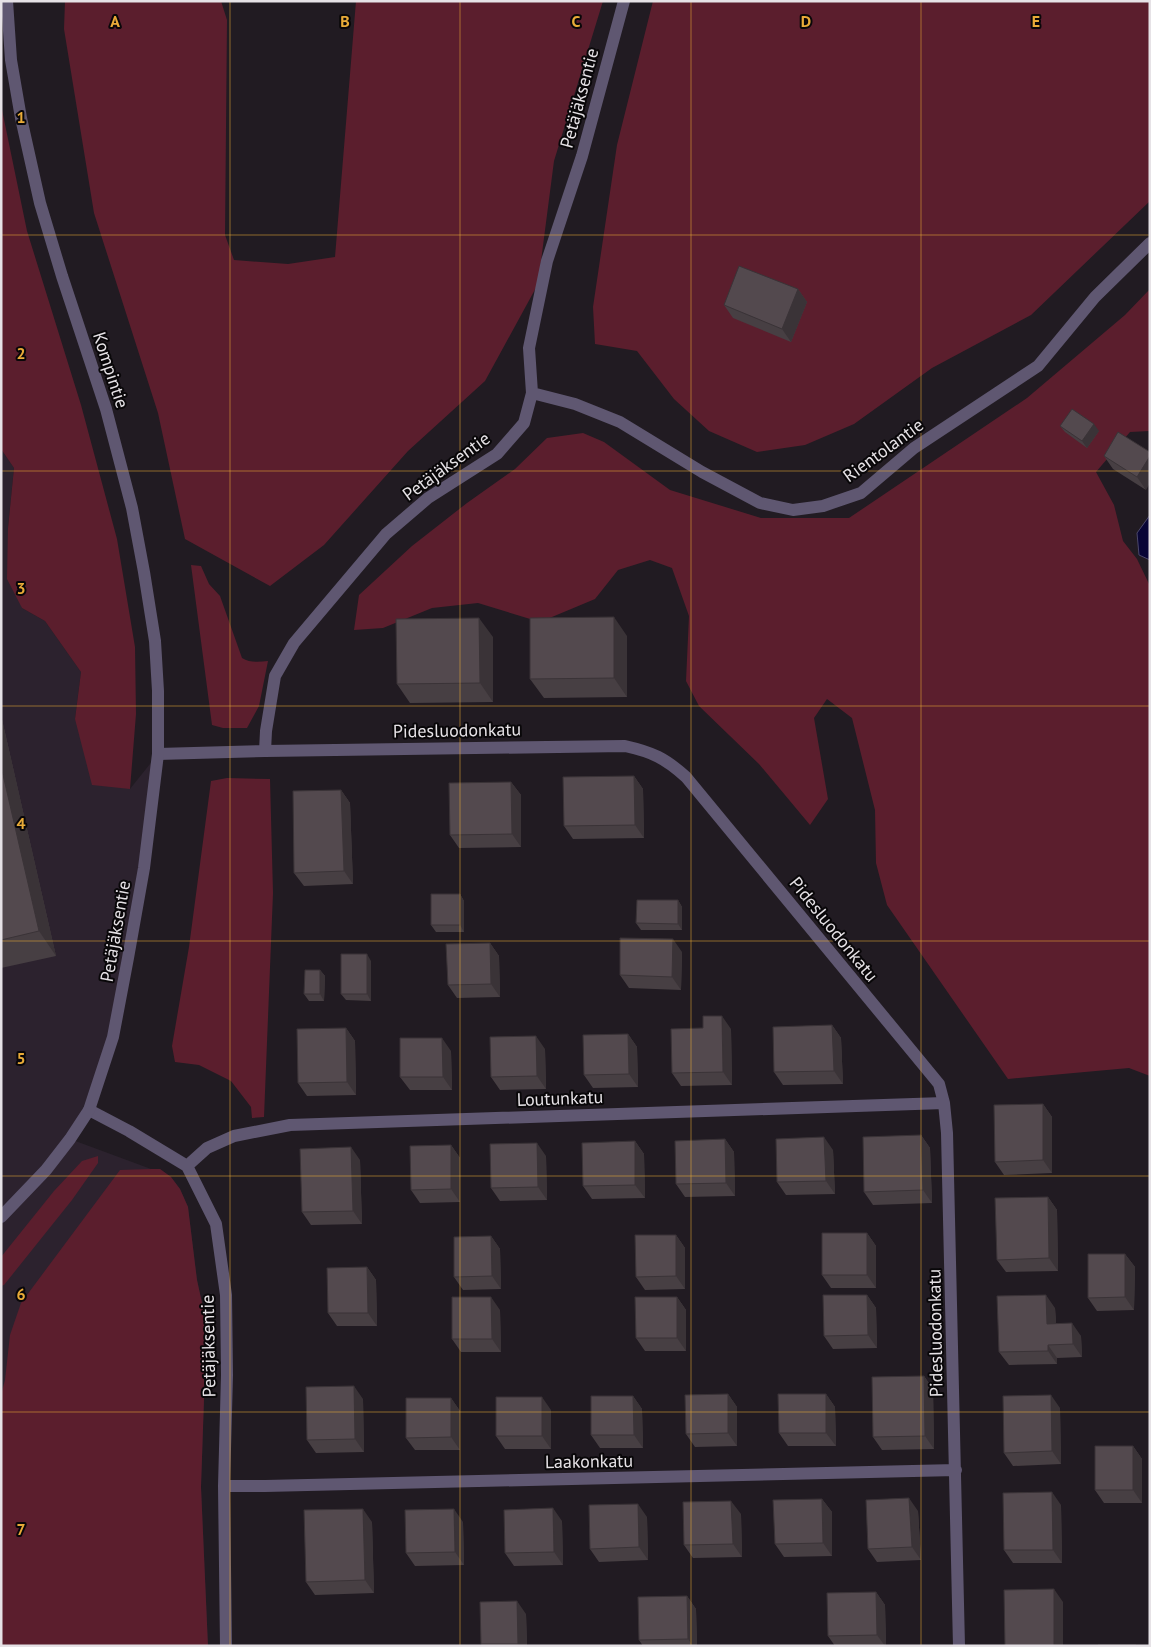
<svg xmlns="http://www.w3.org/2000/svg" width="1151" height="1647" viewBox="0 0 1151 1647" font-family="'PT Sans',sans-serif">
  <rect width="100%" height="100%" fill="#211b22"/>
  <path fill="#2c222e" d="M1,449L14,468L8,528L22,608L45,621L81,672L75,719L130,789L158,754L113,1037L70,1139L151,1169H160L171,1177L180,1189L188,1207L197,1280L204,1312V1399L201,1487L208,1646H1Z"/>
  <path fill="#5b1e2d" d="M65,1H221L227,20L225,235L234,260L288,264L335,257L356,1H603L554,161L538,284L485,381L408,451L324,545L270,586L185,539L158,413L94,213L64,29Z
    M653,1H1150V201L1031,315L932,368L854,424L805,445L757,452L709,431L674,399L637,351L595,344L593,307L617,145Z
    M1,105L27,231L81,405L117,539L135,647L136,714L130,789L92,785L75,719L81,672L45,621L22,608L7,579L8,528L14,468L1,449Z
    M1150,289V431L1130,432L1096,472L1114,505L1123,541L1137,559L1150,586V1076L1129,1068L1008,1079L887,905L876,863L875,810L852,718L827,699L814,718L828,799L810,825L759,764L699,706L686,681L689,616L672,568L650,560L618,570L595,599L540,622L478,603L432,608L383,628L354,630L359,595L412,546L467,503L515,469L547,438L583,433L604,442L670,490L761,518H849L1027,398L1125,315Z
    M191,565L201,566L209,584L220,596L242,658C250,663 259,662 268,661L259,706L247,728H223L212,725Z
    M227,778L270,779L273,893L264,1117L252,1118L251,1107L231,1081L199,1065L175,1062L172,1046L189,947L211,781Z
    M98,1156V1163L72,1200L4,1285L1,1286V1257L54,1191L82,1161Z
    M151,1169H160L171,1177L180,1189L188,1207L197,1280L204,1312V1399L201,1487L208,1646H1V1395L5,1380L10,1335L21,1303L120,1170Z"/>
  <path fill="#080536" stroke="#4b476b" d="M1150,515V560L1139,555L1137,533Z"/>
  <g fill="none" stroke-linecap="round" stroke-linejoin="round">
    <path stroke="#5f5771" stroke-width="12" d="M532,393L575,404L620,422L702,472L760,503L793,510L823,506L861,493L914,448L1038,366L1095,297L1150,243
      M265,751L266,731L275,676L294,643L386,534L428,498L497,454L524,423L532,393L529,348L547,261L582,156L624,1
      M158,754L265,751L625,746C652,752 665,758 686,777L939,1084L944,1103L947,1133L959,1646
      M89,1110L129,1131L187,1166L216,1224L226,1295L227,1375L224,1486L226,1646
      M187,1166L207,1148L234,1136L290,1125L944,1103
      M224,1486H265L956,1470"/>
    <path stroke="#5f5771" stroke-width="12" d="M1,1217L46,1170L70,1139L89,1110L113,1037L128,958L144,868L158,754V691L155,641L144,572L132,508L106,409L62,276L40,203L21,118L11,60L7,1"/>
  </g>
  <path fill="#473f43" d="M798,289L807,302L791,342L733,318L724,305Z
    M1060,426L1099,431L1087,448L1065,432Z
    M1118,432L1146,490L1113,469L1104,456Z
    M627,636V697L544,698L530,679Z
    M493,637V702L410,703L397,684Z
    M1,715L56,956L1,968Z
    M634,776L643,789L644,838L573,839L564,826Z
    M511,782L521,795V847L459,848L450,835Z
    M341,790L350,803L353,884L304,886L294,873Z
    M460,894L464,901V932H436L431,925Z
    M678,900L682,907V930H641L636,923Z
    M490,943L499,956L500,997L457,998L448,985Z
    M682,952L681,990L629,988L620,975Z
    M371,961V1001L346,1000L341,994Z
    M320,970L325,976L324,1001H309L304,994Z
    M832,1025L841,1038L843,1084L783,1085L774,1072Z
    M346,1028L355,1041L356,1095L307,1096L298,1083Z
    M731,1029L732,1085L681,1086L672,1073Z
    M628,1034L637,1047L638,1087L593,1088L584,1075Z
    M545,1049L546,1089L500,1090L491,1077Z
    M451,1051L452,1090H410L400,1077Z
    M1043,1104L1052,1117V1173L1004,1175L995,1162Z
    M921,1135L930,1148L932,1203L873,1205L864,1192Z
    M725,1139L734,1152L735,1196L685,1197L676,1184Z
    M635,1141L644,1154L645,1198L592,1199L583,1186Z
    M451,1145L460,1158V1202L420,1203L411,1190Z
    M833,1150L835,1194L786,1195L777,1182Z
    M546,1156L547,1200L500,1201L491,1188Z
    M360,1160L362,1224L311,1225L302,1212Z
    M1048,1197L1057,1210L1058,1271L1006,1272L997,1260Z
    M867,1233L876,1246V1288H831L822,1275Z
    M676,1235L685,1248V1289L645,1290L636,1277Z
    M491,1236L500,1249L501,1289L463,1290L454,1277Z
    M1125,1254L1135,1267L1134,1310L1097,1311L1088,1298Z
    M367,1267L376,1280L377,1326H337L328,1313Z
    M867,1295L876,1308L877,1348L833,1349L824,1336Z
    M677,1297L686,1310V1351H645L636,1338Z
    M1055,1308L1056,1323L1081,1336L1082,1357L1057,1358V1364L1009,1365L999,1352Z
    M500,1310L501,1352H461L452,1339Z
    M924,1376L933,1389L934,1449L882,1450L873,1437Z
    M728,1394L737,1407V1446L695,1447L686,1434Z
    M826,1394L835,1407L836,1446H788L779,1433Z
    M633,1396L642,1409L643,1448H600L591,1435Z
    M451,1398L460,1411V1450H415L406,1438Z
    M363,1399L364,1452L316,1453L307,1440Z
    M1060,1408L1061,1464L1013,1466L1004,1453Z
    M551,1410V1449H505L496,1436Z
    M1133,1446L1142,1459V1503H1104L1095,1490Z
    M822,1499L832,1512V1556L784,1557L775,1544Z
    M1061,1505L1062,1563H1013L1004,1550Z
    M918,1511L921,1560L877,1562L868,1549Z
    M741,1514L742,1557L693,1558L684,1545Z
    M647,1517L648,1560L599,1562L590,1549Z
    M562,1521L563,1565L514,1566L505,1553Z
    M372,1522L374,1593L315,1595L306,1582Z
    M463,1522L464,1565L415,1566L406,1553Z
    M876,1592L885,1605L886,1646H835L828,1636Z
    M687,1596L696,1609L697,1646H643L639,1640Z
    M526,1614L527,1646H482L481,1644Z"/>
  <path fill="#3a3337" d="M798,289L807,302L791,342L782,329Z
    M1094,424L1099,431L1087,448L1082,441Z
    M1150,456V483L1146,490L1137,477Z
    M614,617L627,636V697L614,678Z
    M479,618L493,637V702L480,683Z
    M1,715L56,956L39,931L1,766Z
    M634,776L643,789L644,838L635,825Z
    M511,782L521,795V847L512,834Z
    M341,790L350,803L353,884L344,871Z
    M460,894L464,901V932L460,925Z
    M678,900L682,907V930L678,924Z
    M673,939L682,952L681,990L672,977Z
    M490,943L499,956L500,997L491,984Z
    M367,954L371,961V1001L367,994Z
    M320,970L325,976L324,1001L320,994Z
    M722,1016L731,1029L732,1085L723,1072Z
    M832,1025L841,1038L843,1084L834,1071Z
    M346,1028L355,1041L356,1095L347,1082Z
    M628,1034L637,1047L638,1087L629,1074Z
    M536,1036L545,1049L546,1089L537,1076Z
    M442,1038L451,1051L452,1090L443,1077Z
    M1043,1104L1052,1117V1173L1043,1160Z
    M921,1135L930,1148L932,1203L923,1190Z
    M824,1137L833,1150L835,1194L826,1181Z
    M725,1139L734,1152L735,1196L726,1183Z
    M635,1141L644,1154L645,1198L635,1185Z
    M537,1143L546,1156L547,1200L538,1187Z
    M451,1145L460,1158V1202L451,1189Z
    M351,1147L360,1160L362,1224L353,1211Z
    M1048,1197L1057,1210L1058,1271L1049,1258Z
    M867,1233L876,1246V1288L867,1275Z
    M676,1235L685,1248V1289L676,1276Z
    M491,1236L500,1249L501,1289L492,1276Z
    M1125,1254L1135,1267L1134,1310L1125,1297Z
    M367,1267L376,1280L377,1326L368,1313Z
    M867,1295L876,1308L877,1348L868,1335Z
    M1046,1295L1055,1308L1057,1337L1047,1324Z
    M491,1297L500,1310L501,1352L492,1339Z
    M677,1297L686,1310V1351L677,1338Z
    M1072,1323L1081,1336L1082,1357L1073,1344Z
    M1048,1345L1057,1358V1364L1048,1351Z
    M924,1376L933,1389L934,1449L925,1436Z
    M354,1386L363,1399L364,1452L355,1439Z
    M728,1394L737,1407V1446L728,1433Z
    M826,1394L835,1407L836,1446L826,1433Z
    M1051,1395L1060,1408L1061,1464L1052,1451Z
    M633,1396L642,1409L643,1448L634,1435Z
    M542,1397L551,1410V1449L542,1436Z
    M451,1398L460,1411V1450L451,1437Z
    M1133,1446L1142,1459V1503L1133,1490Z
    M1052,1492L1061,1505L1062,1563L1053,1550Z
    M909,1498L918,1511L921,1560L912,1547Z
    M822,1499L832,1512V1556L823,1543Z
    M731,1501L741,1514L742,1557L733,1544Z
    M638,1504L647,1517L648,1560L639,1547Z
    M553,1508L562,1521L563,1565L554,1552Z
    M363,1509L372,1522L374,1593L365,1580Z
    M454,1509L463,1522L464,1565L455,1552Z
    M1054,1589L1063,1602V1646H1054Z
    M876,1592L885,1605L886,1646H885L877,1635Z
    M687,1596L696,1609L697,1646H693L688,1639Z
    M517,1601L526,1614L527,1646H519L518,1644Z"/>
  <path fill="#53494e" stroke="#3a3337" d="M739,266L798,289L782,329L724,305Z
    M1072,409L1094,424L1082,441L1060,426Z
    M1118,432L1150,452V456L1137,477L1104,456Z
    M614,617V678L530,679V618Z
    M479,618L480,683L397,684L396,619Z
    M1,766L39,931L1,940Z
    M634,776L635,825L564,826L563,777Z
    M511,782L512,834L450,835L449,783Z
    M341,790L344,871L294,873L293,791Z
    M431,894H460V925H431Z
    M637,900H678V924L636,923Z
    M620,938L673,939L672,977L620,975Z
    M490,943L491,984L448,985L446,944Z
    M341,954H367V994H341Z
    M305,970H320V994H304Z
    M703,1016H722L723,1072L672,1073L671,1029L703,1028Z
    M832,1025L834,1071L774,1072L773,1027Z
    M346,1028L347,1082L298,1083L297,1029Z
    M628,1034L629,1074L584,1075L583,1035Z
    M536,1036L537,1076L491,1077L490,1037Z
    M400,1038H442L443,1077H400Z
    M1043,1104V1160L995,1162L994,1105Z
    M921,1135L923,1190L864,1192L863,1137Z
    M824,1137L826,1181L777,1182L776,1139Z
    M725,1139L726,1183L676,1184L675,1141Z
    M635,1141V1185L583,1186L582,1143Z
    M537,1143L538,1187L491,1188L490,1144Z
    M451,1145V1189L411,1190L410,1146Z
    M351,1147L353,1211L302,1212L300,1149Z
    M1048,1197L1049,1258L997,1260L995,1198Z
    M822,1233H867V1275H822Z
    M635,1235H676V1276L636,1277Z
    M491,1236L492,1276L454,1277V1237Z
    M1088,1254H1125V1297L1088,1298Z
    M367,1267L368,1313H328L327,1268Z
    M823,1295H867L868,1335L824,1336Z
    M1046,1295L1047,1324L1072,1323L1073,1344L1048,1345V1351L999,1352L997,1296Z
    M452,1297H491L492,1339H452Z
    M635,1297H677V1338H636Z
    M924,1376L925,1436L873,1437L872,1377Z
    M354,1386L355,1439L307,1440L306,1387Z
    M728,1394V1433L686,1434L685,1395Z
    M778,1394H826V1433H779Z
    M1051,1395L1052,1451L1004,1453L1003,1396Z
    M591,1396H633L634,1435H591Z
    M496,1397H542V1436H496Z
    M406,1398H451V1437L406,1438Z
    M1095,1446H1133V1490H1095Z
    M1052,1492L1053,1550H1004L1003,1493Z
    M909,1498L912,1547L868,1549L866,1500Z
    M822,1499L823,1543L775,1544L773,1500Z
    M731,1501L733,1544L684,1545L683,1502Z
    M638,1504L639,1547L590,1549L589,1505Z
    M553,1508L554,1552L505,1553L504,1510Z
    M363,1509L365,1580L306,1582L304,1510Z
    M454,1509L455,1552L406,1553L405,1510Z
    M1054,1589V1646H1005L1004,1590Z
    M876,1592L877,1635L828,1636L827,1593Z
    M687,1596L688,1639L639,1640L638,1597Z
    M517,1601L518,1644H481L480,1602Z
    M1098,1645H1136V1646H1098Z"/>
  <path fill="none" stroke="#e9ab38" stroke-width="1" stroke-opacity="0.55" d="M230,1V1646M460,1V1646M691,1V1646M921,1V1646M1,235H1150M1,471H1150M1,706H1150M1,941H1150M1,1176H1150M1,1412H1150"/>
  <g text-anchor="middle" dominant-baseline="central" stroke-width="4" stroke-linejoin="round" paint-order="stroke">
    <g font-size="18" fill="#e6e2e6" stroke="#090709">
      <text transform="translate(579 98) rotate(-75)">Petäjäksentie</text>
      <text transform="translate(111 370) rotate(72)">Kompintie</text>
      <text transform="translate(883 450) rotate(-36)">Rientolantie</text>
      <text transform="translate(446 466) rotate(-36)">Petäjäksentie</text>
      <text transform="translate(457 730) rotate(-1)">Pidesluodonkatu</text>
      <text transform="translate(834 929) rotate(51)">Pidesluodonkatu</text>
      <text transform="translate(115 931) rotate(-80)">Petäjäksentie</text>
      <text transform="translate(560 1098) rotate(-2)">Loutunkatu</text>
      <text transform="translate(935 1333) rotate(-91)">Pidesluodonkatu</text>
      <text transform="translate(208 1346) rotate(-91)">Petäjäksentie</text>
      <text transform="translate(589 1461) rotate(-1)">Laakonkatu</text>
    </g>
  </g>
  <g font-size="16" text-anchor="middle" font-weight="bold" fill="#e9ab38" stroke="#090709" stroke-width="4" stroke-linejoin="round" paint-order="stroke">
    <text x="115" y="27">A</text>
    <text x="345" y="27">B</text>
    <text x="576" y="27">C</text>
    <text x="806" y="27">D</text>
    <text x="1036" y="27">E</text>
    <text x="21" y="123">1</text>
    <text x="21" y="359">2</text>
    <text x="21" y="594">3</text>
    <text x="21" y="829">4</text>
    <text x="21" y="1064">5</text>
    <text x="21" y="1300">6</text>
    <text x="21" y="1535">7</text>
  </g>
  <rect width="1151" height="1647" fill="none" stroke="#e6e2e6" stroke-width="5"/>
</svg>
